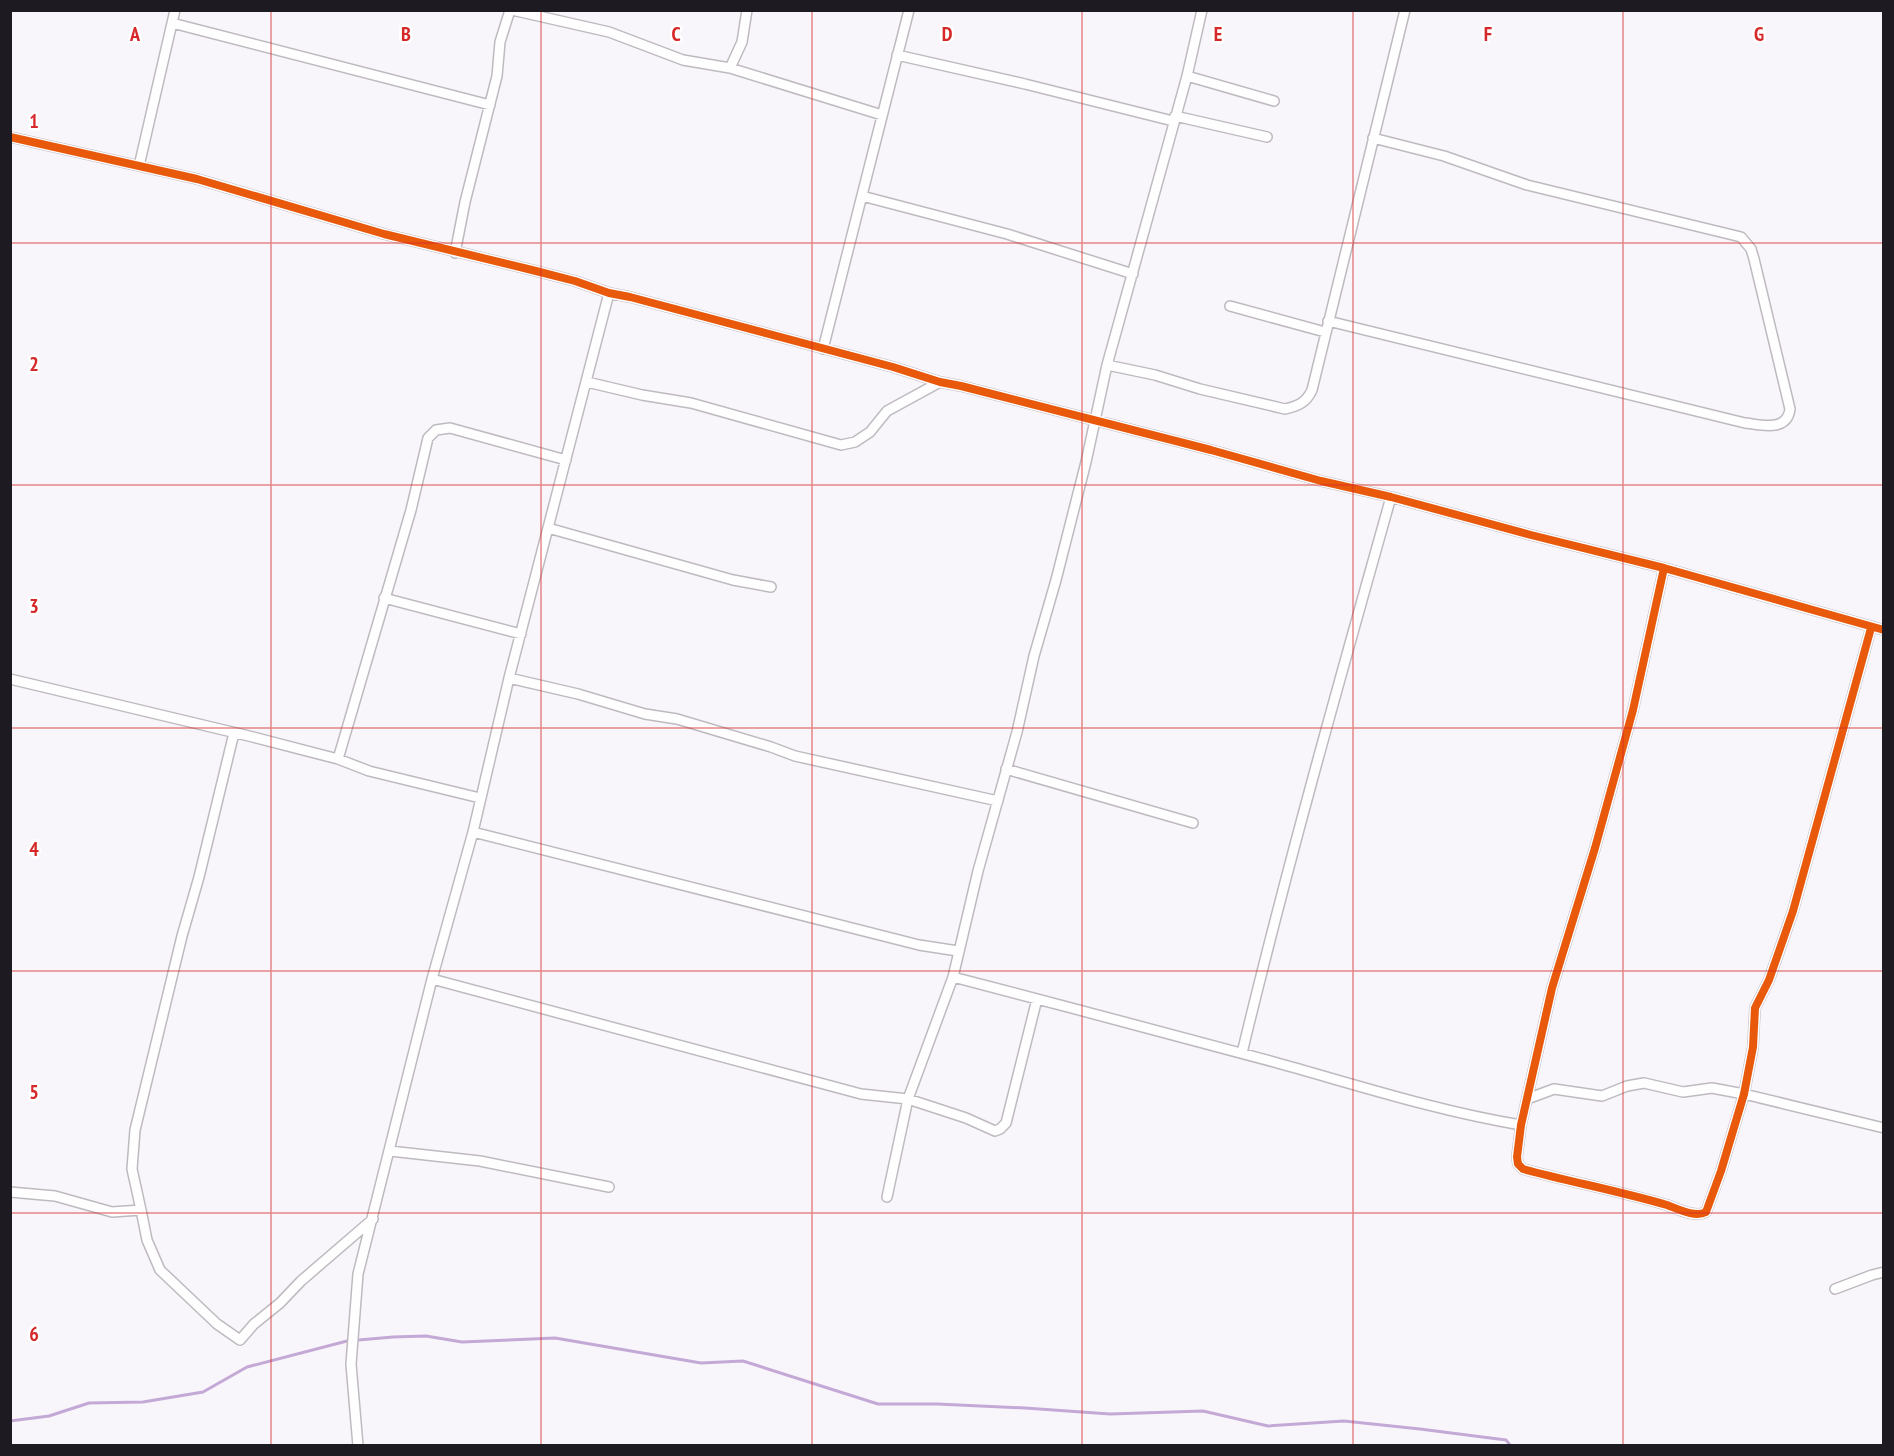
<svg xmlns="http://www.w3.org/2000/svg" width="1894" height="1456" viewBox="0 0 1894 1456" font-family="'PT Sans Narrow',sans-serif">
  <rect width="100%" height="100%" fill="#f9f6fb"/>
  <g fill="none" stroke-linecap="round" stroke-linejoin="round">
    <path stroke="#c4a9d7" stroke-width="3" d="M10,1421L49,1416L89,1403L143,1402L203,1392L247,1367L347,1341L393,1337L426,1336L462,1342L555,1338L701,1363L743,1361L878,1404H937L1025,1408L1110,1414L1203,1411L1268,1426L1344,1421L1420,1429L1506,1440L1511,1446"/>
    <defs>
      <path id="minor" d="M512,10L609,32L683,60L730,68L742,42L747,10
        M172,23L490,105
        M897,55L1025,84L1173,121
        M730,68L882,115
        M1187,76L1274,101
        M1175,116L1267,137
        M10,137L197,179L384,234L536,271L575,281L609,293L630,297L893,367L940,382L961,386L1211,450L1321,481L1391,497L1531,535L1664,568L1884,630
        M139,166L175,10
        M862,196L1007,234L1133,274
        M455,253L465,202L497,76L500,42L510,10
        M1230,306L1325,332
        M1328,321L1745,423C1762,425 1787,432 1790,409L1754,259L1751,249L1741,237L1527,185L1444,156L1373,138
        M823,349L909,10
        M1107,365L1155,375L1200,389L1285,409C1298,406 1306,403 1312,390L1405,10
        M587,382L642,395L691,403L841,445L855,442L870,432L887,411L940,382
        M548,528L733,580L771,587
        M1664,568L1633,710L1595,848L1552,988L1521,1125L1517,1157L1518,1164L1523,1169C1571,1182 1619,1191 1667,1205C1678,1209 1695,1218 1706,1212L1721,1171L1744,1094L1753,1047L1755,1008L1769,980L1793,911L1871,628
        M384,598L521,634
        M509,678L578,694L645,714L677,719L771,747L795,756L998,801
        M10,679L253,737L338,759L369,771L480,798
        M338,759L411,510L428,438L436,430L450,428L566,460
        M1006,769L1193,823
        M473,832L919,945L958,951
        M953,977C1060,1005 1168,1033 1274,1062C1357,1085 1437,1111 1521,1125
        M432,979L861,1094L908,1099L966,1118L995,1131L1000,1129L1006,1123L1037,999
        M1242,1053C1287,866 1339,682 1391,497
        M1527,1099L1554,1089L1602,1096L1627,1086L1644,1083L1683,1092L1712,1088L1744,1094L1884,1128
        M390,1151L480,1161L609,1187
        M10,1192L55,1196L112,1212L141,1210L147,1240L160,1270L217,1324L240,1340L254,1324L280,1303L301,1281L373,1219
        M887,1197L908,1099L953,977L978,871L1017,732L1034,656L1056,580L1086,462L1107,365L1187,76L1202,10
        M141,1210L132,1169L135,1130L182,936L199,877L234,733
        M1835,1289L1872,1275L1884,1272
        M358,1446L351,1364L358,1274L432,979L473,832L509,678L609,293"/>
    </defs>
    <use href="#minor" stroke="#bebac0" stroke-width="12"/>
    <use href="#minor" stroke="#fefefe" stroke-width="9"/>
    <defs>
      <path id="cycleway" d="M10,137L197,179L384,234L536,271L575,281L609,293L630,297L893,367L940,382L961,386L1211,450L1321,481L1391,497L1531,535L1664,568L1884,630
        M1664,568L1633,710L1595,848L1552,988L1521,1125L1517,1157L1518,1164L1523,1169C1571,1182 1619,1191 1667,1205C1678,1209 1695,1218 1706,1212L1721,1171L1744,1094L1753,1047L1755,1008L1769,980L1793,911L1871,628"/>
    </defs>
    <use href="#cycleway" stroke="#fff" stroke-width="11"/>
    <use href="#cycleway" stroke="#e8590c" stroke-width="8"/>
  </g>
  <path fill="none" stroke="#d62828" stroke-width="1.5" stroke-opacity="0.55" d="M271,10V1446M541,10V1446M812,10V1446M1082,10V1446M1353,10V1446M1623,10V1446M10,243H1884M10,485H1884M10,728H1884M10,971H1884M10,1213H1884"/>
  <g font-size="20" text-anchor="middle" font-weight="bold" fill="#d62828" stroke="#fff" stroke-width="5" stroke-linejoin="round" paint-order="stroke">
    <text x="135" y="41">A</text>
    <text x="406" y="41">B</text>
    <text x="676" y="41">C</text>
    <text x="947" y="41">D</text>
    <text x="1218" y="41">E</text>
    <text x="1488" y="41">F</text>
    <text x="1759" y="41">G</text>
    <text x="34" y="128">1</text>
    <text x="34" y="371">2</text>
    <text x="34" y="613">3</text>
    <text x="34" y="856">4</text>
    <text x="34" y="1099">5</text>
    <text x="34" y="1341">6</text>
  </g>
  <rect width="1894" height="1456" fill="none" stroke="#1e1a22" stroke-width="24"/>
</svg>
